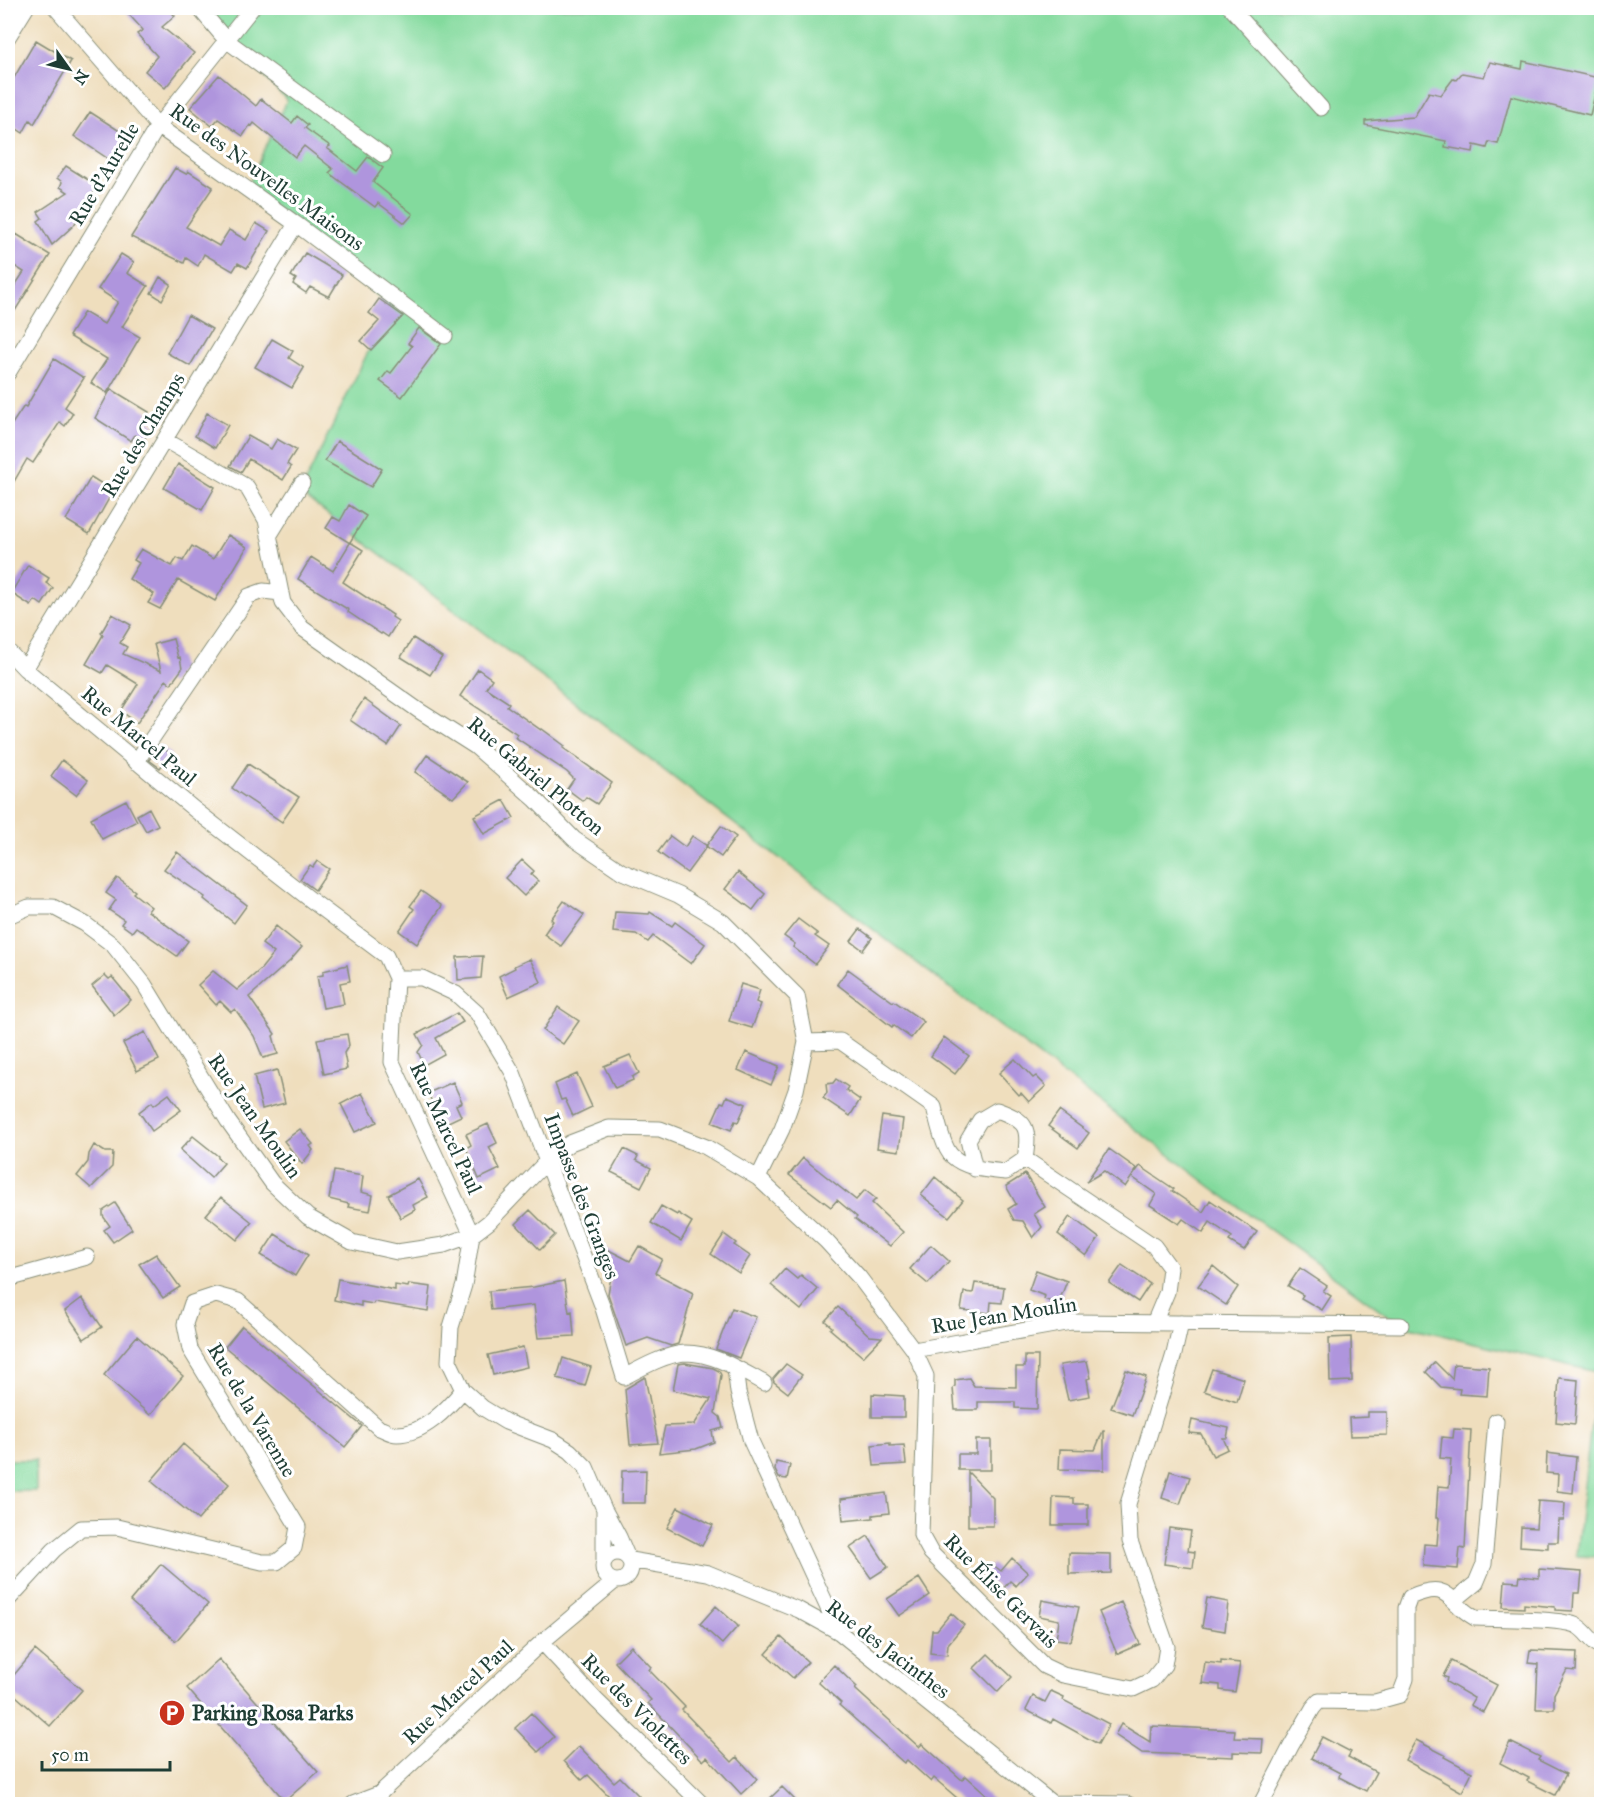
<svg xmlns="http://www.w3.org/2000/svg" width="1609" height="1812" viewBox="0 0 1609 1812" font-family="'IM FELL Great Primer',serif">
  <rect width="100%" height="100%" fill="#fff"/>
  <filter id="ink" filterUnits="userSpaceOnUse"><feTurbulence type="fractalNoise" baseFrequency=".0167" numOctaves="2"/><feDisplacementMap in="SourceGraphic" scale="12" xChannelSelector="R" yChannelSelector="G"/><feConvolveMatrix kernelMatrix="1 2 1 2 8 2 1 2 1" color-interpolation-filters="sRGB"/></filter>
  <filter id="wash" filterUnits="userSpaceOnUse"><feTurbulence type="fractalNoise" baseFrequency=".008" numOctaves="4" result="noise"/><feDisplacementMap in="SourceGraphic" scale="24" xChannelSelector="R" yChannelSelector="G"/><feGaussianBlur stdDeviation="1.35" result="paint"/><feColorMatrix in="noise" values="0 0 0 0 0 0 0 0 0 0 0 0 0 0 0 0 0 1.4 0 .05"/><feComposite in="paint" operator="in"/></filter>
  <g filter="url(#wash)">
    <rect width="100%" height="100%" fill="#efdebd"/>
    <path fill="#83da9d" stroke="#518c68" stroke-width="1.5" d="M197,8H1601V1557L1576,1556L1597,1372L1401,1325L1210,1186L300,493L390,306L246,189L287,100Z
      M8,1460H36V1491H8Z"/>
    <g id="blocks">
      <path fill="#af95dd" d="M123,8H168L175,16L162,27L194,53L165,88L145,71L157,56L137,34L143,30Z
        M36,40L71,61L34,124L30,120L23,133L8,123V88Z
        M1523,61L1599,78L1590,115L1511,96L1498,144L1489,142L1487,148L1474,145L1473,152L1445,147L1446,141L1365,125V121L1414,117L1429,92L1441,95L1453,79L1456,80L1462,73L1484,77L1490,62L1522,69Z
        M219,75L256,106L261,99L292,123L297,116L308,125L305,128L330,146L327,148L357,171L368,157L375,162L383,168L373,182L413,214L405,223L378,203L375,207L329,173L333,169L304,146L295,157L254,123L252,126L250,125L243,136L218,119L212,126L190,108Z
        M90,112L129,137L113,162L74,136Z
        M66,166L98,186L74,225L52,245L38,221L42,218L38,212L68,192L60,187L62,182L57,178Z
        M175,168L186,174L188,171L213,187L186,227L219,246L229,230L246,240L256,223L269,231L247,268L238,263L233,271L204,254L198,266L186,258L184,263L131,237Z
        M16,234L50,255L8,322V296L24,272L8,262V248Z
        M305,253L342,275L329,297L310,287L306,293L293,284L296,279L291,276Z
        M121,254L134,262L127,273L148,286L122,327L140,337L107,393L91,383L107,359L69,336L84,312L104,324L118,302L98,289Z
        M160,277L171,284L162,300L151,293Z
        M379,299L403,316L371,350L361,341L379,321L369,313Z
        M188,315L212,329L190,366L167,353Z
        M419,328L441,344L402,397L380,381L388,371L391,373L412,346L408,343Z
        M272,339L293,351L289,358L304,368L292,388L255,367Z
        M54,359L84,378L65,407L73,413L65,426L60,422L33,463L27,459L8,492V438L11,432L8,430L24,406L26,407Z
        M111,389L149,412L145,418L154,424L144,440L135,435L131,441L95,418Z
        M207,413L228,425L215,448L195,436Z
        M248,436L271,449L277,439L296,450L287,464L291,467L283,480L249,459L241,472L230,466Z
        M337,441L382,469L371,487L325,461Z
        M178,464L215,487L202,510L164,488Z
        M91,477L107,487L106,489L112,493L89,534L66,520Z
        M349,505L366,516L350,542L363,550L343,582L393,615L392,617L398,621L388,637L382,633L381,634L348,612L349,610L298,579L311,557L333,571L350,543L326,528L333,517L340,521Z
        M228,535L247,547L215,601L178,580L160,609L148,603L154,594L129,579L139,563L134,560L141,549L172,566L177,558L183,561L192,546L213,559Z
        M28,565L49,578L46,583L53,588L42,605L35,600L31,606L11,593Z
        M112,614L131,625L120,643L127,647L123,654L161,671L154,644L173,639L178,658L180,657L182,669L171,684L166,680L137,723L121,711L138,684L107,665L102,673L86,664L103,635L101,633Z
        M413,638L442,657L430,675L401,657Z
        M478,669L492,679L486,688L509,703L507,706L541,730L542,729L565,746L563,748L612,783L597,804L586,797L583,801L567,789L574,779L567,772L515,737L517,734L460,696Z
        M364,699L401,726L388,746L350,720Z
        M159,745L171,754L160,768L149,760Z
        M427,755L468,782L453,798L415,772Z
        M62,760L88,780L76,795L51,776Z
        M248,764L299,797L282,822L232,788Z
        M126,800L137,821L102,839L91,818Z
        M504,800L514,818L484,834L474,816Z
        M149,808L158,825L146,831L137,815Z
        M721,826L736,837L721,857L706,846Z
        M670,836L685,847L692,836L707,846L687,873L658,852Z
        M177,852L247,905L234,923L204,899L205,897L164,869Z
        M522,860L534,871L531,875L538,881L524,896L505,878Z
        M317,861L329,869L315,890L300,879L310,865L313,867Z
        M738,872L765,894L753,910L725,889Z
        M117,878L135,891L133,893L151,907L148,911L188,941L177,956L136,927L132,932L121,924L124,920L109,910L116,900L106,893Z
        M421,891L442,906L417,944L399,931L414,909L410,906Z
        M564,901L584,915L561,946L544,934L553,921L551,919Z
        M615,912L649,914L650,912L672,926L675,922L705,944L691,964L653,936L648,942L636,934L613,932Z
        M798,919L818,934L815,936L829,946L815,964L793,947L795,944L784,936Z
        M276,926L302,947L290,961L249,997L275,1034L273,1036L278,1054L263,1058L254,1036L235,1009L231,1012L220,1001L216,1005L198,985L213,971L237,990L261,969L274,953L262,944Z
        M860,929L872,938L863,950L851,941Z
        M483,956L481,978L458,980L457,957Z
        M530,959L541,982L508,997L499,976L515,968L514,966Z
        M347,965L350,981L340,983L344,1004L323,1008L317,976L323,975V971Z
        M848,969L893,1002L894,1001L924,1022L911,1038L893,1025L892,1027L837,984Z
        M105,975L109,979L112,977L131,1000L114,1015L92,986Z
        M741,984L760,990L756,1002L761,1004L752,1028L729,1021Z
        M558,1007L579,1021L563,1044L543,1030Z
        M457,1013L463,1022L436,1038L444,1054L424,1065L418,1052L423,1045L417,1034Z
        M145,1032L159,1060L137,1071L123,1043Z
        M347,1034L349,1045L344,1053L347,1069L324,1074L317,1039Z
        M944,1037L969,1056L955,1074L931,1056Z
        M746,1052L779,1066L771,1085L738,1070Z
        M630,1055L639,1073L632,1077L633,1080L615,1088L604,1066Z
        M1015,1059L1033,1078L1036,1076L1046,1086L1029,1102L1021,1093L1019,1095L999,1073Z
        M277,1070L285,1103L262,1109L254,1076Z
        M577,1074L592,1107L573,1116L565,1099L561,1100L555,1084Z
        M836,1079L848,1087L846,1090L860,1100L850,1116L823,1098L827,1093L826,1084L833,1083Z
        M453,1082L462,1102L456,1105L461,1116L442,1125L428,1093Z
        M362,1093L377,1122L355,1132L341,1104Z
        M169,1094L181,1110L152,1131L139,1112L152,1102L154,1105Z
        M727,1096L746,1104L738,1122L735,1121L731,1130L712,1122L721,1102L724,1103Z
        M1059,1111L1089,1133L1078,1148L1048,1126Z
        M882,1116L903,1119L899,1151L877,1148Z
        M488,1124L497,1143L489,1147L500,1169L479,1179L466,1148L471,1145L466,1134Z
        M300,1129L313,1144L310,1146L313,1150L302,1164L284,1141Z
        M193,1136L218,1156V1158L224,1163L211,1178L180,1150Z
        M94,1145L105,1152H113L112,1167L91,1188L77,1176L88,1162L89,1154Z
        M624,1149L638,1156L636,1160L651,1168L641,1187L611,1172Z
        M1109,1149L1137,1169L1125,1187L1104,1171L1086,1182Z
        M803,1158L856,1200L865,1190L876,1199L872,1203L903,1232L890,1246L855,1219L857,1217L837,1200L831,1207L789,1175Z
        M1140,1166L1174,1189L1172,1191L1203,1212L1210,1200L1257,1232L1244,1250L1229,1241L1232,1237L1210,1222L1203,1233L1183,1219L1179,1224L1150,1205L1156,1194L1132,1177Z
        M334,1171L363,1176L361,1192L373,1195L370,1211L348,1207L349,1204L329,1199Z
        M1025,1174L1045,1207L1034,1214L1042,1227L1033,1238L1023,1221L1014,1220L1008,1209L1016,1204L1006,1186Z
        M935,1177L963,1200L949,1217L921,1195Z
        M418,1179L428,1197L413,1205L415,1210L401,1218L388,1195Z
        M221,1197L252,1222L237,1240L206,1215Z
        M115,1203L132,1229L113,1242L104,1230L110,1226L103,1216V1211Z
        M661,1206L677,1215L678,1213L692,1222L681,1241L651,1223Z
        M530,1210L555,1235L540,1250L516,1224Z
        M1070,1216L1099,1238L1086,1256L1058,1234Z
        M275,1234L308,1255L295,1276L261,1255Z
        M724,1234L736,1243L734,1245L750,1256L739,1273L711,1254Z
        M599,1245L630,1261L639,1246L662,1259L655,1273L693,1293L678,1344L671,1346L648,1338L626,1346L608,1294L612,1271L597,1264L594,1254Z
        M931,1245L949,1261L928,1284L910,1269Z
        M156,1254L180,1287L163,1298L139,1264Z
        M1122,1265L1150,1284L1138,1302L1109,1283Z
        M1213,1266L1238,1287L1226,1305L1198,1286Z
        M1300,1268L1327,1286L1323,1291L1331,1296L1322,1310L1301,1298L1303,1295L1288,1286Z
        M785,1269L797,1279L801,1275L818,1289L801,1310L771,1285Z
        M1036,1270L1067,1281L1058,1304L1044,1299L1045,1296L1029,1290Z
        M338,1279L395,1290V1285L408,1287L409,1284L431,1287L428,1311L374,1302L373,1304L361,1302V1306L334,1300Z
        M564,1281L569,1312L572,1311L574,1336L538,1338L534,1305L491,1310L489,1291L534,1287Z
        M975,1283L1004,1287L1002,1303L991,1302L990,1313L961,1310L964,1292L973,1293Z
        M82,1298L102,1327L84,1339L65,1311Z
        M838,1307L870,1336L882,1337L863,1357L830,1329L832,1327L825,1321Z
        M732,1308L756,1317L739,1358L716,1349Z
        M242,1326L362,1426L345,1447L225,1347Z
        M137,1336L183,1376L150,1415L104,1375Z
        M1351,1337L1352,1381L1330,1382L1329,1338Z
        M523,1347L527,1367L493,1375L488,1355Z
        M1025,1356H1038L1037,1409L1015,1408V1402H978V1410H955L953,1388L955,1386V1380L969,1378L974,1386L1016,1387V1367H1025Z
        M563,1358L591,1367L585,1386L557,1378Z
        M1087,1361L1091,1378L1087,1379L1090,1396L1068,1400L1060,1365Z
        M1435,1362L1452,1379L1454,1364L1489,1367L1487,1396L1459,1394L1460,1389L1441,1387L1426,1372Z
        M685,1363L713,1368L719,1371L721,1375L715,1413L720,1417L723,1428L712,1431L714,1442L696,1449L659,1453L665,1426L694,1425L711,1399L673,1390L678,1364Z
        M786,1364L802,1375L788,1393L774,1382L773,1379Z
        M1212,1369L1244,1379L1237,1402L1204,1391Z
        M1126,1370L1146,1377L1132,1415L1111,1408Z
        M645,1377L658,1443L630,1445L625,1389Z
        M1559,1378L1578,1380L1575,1424L1556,1422Z
        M872,1394L904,1396V1417H872Z
        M1368,1412H1387V1435L1350,1436L1349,1418L1368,1417Z
        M1192,1420L1229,1428L1227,1438H1223L1228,1449L1213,1456L1201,1434L1189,1433Z
        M1454,1429L1471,1430L1465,1549L1460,1548L1458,1569L1423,1566L1424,1544L1437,1545L1439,1518H1436L1438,1486L1449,1487L1451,1459L1440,1458L1442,1437L1453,1438Z
        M1103,1431H1104V1470L1059,1469L1060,1449L1095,1450Z
        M976,1440H991V1470H958V1454H976Z
        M890,1443V1446L904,1445L906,1464L874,1466L872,1445Z
        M183,1444L229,1484L198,1520L151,1481Z
        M1547,1453L1576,1457L1573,1493L1557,1491L1558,1474L1546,1473Z
        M776,1462L790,1465L787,1479L779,1478L775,1470Z
        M646,1470L645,1503H621L622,1471Z
        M1170,1471L1190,1477L1180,1504L1162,1498Z
        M968,1472L993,1498V1526H968Z
        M886,1493L889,1513L873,1515V1518L843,1521L841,1499Z
        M1053,1497L1074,1498V1504H1088V1525H1052Z
        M1538,1501L1565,1503L1564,1520H1559L1558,1542H1548V1548L1520,1546L1521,1527L1536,1528Z
        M678,1507L713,1525L702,1546L667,1528Z
        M1169,1528L1191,1531L1188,1551L1195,1552L1193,1568L1164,1564Z
        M868,1536L888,1567L871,1578L850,1548Z
        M1069,1553L1111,1554V1573L1069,1574Z
        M1012,1558L1028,1573L1016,1586L1010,1581L1002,1590L982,1576L992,1564L1001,1571Z
        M161,1564L208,1604L176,1641L130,1601Z
        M1539,1569L1582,1572L1580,1593H1574L1573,1611L1555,1610V1607L1524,1604V1608L1503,1607L1505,1581L1519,1582L1520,1576L1539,1578Z
        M919,1578L930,1595L899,1616L887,1599Z
        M1207,1598L1228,1602L1225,1631L1202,1627Z
        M1042,1600L1079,1607L1071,1641L1056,1639L1059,1620L1039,1616Z
        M1121,1602L1140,1644L1117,1654L1099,1612Z
        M716,1606L738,1626L722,1644L700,1624Z
        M951,1613L964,1625L948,1644L947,1655L930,1653L932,1630H937Z
        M781,1637L808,1662L793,1678L766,1654Z
        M631,1646L651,1667L649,1670L685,1707L682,1710L732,1762L737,1757L757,1779L741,1794L707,1757L703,1761L648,1703L651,1700L615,1662Z
        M35,1650L82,1690L50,1726L8,1689V1682Z
        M1530,1650L1577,1652L1576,1671L1567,1670L1554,1694V1709H1536L1538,1664L1528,1663Z
        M988,1654L1012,1677L998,1692L974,1668Z
        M219,1659L318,1772L285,1801L187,1688Z
        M1221,1661L1240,1663L1235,1692L1220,1690V1685L1202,1683L1205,1662L1221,1664Z
        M1451,1661L1497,1685L1483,1712L1470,1705L1474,1698L1446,1682L1447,1678L1443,1676Z
        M834,1665L857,1687L855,1689L919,1747L922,1744L962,1780L966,1776L997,1804H964L934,1778L931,1782L907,1760L904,1763L839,1705L841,1703L818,1682Z
        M1051,1691L1064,1697L1063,1700L1109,1724L1098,1744L1053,1719L1051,1723L1026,1710L1033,1696L1045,1702Z
        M531,1713L554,1737L538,1752L515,1728Z
        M1121,1724L1150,1742L1151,1726L1235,1730L1234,1738L1263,1739L1262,1753L1233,1752V1757L1142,1753L1115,1735Z
        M1322,1737L1351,1752L1348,1757L1376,1772L1366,1791L1339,1777L1340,1773L1311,1758Z
        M1416,1740L1445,1755L1444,1757L1472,1772L1462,1792L1405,1760Z
        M1510,1742L1540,1757L1538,1760L1566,1774L1555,1795L1527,1781L1529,1778L1500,1763Z
        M579,1746L614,1782L620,1777L639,1796L630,1804H617L588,1775L582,1780L564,1761Z
        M782,1787L799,1804H764Z"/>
    </g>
  </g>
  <g filter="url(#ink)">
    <use href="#blocks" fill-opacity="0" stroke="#878e78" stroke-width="1.5"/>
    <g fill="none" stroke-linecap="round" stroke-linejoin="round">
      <defs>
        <path id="street" d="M56,8L158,126L296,224L445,336
          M199,8L226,40L383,155
          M1231,8L1321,108
          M8,37L26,8
          M8,373L158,126L252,8
          M165,440L247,487L266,520L283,603L302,628L418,710L476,747L535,799L574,839L621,871L678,895L723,922L797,996L806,1042L796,1090L782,1129L758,1178
          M269,536L302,483
          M8,651L25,669L195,810L311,900L386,956L396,978L392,1062L472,1235L464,1285L451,1327L449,1361L463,1390L483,1408L506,1422L553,1440L570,1451L586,1467L604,1509L619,1537L627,1556
          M25,669L296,224
          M136,762L249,596L263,591L281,593
          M8,916L29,907H53L85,924L113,945L144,984L228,1121L272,1183L308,1217L352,1242L397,1252L444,1245L472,1235L489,1222L548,1160L570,1143L609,1128L660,1129L706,1147L758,1178L826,1241L859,1277L914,1350L1071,1322L1401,1325
          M396,978H422L456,994L477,1013L513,1073L602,1305L624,1377C641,1368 666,1354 685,1353C714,1353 740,1370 764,1383
          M806,1042L840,1041L934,1107C937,1119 943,1148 952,1156C966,1169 988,1170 1006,1172L1025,1159L1154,1246L1170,1268L1167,1292L1154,1323
          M975,1169L968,1140L980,1120L997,1110C1027,1121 1030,1127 1025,1159
          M8,1279L87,1257
          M914,1350L926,1376L921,1535L931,1553L1044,1666L1063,1675L1133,1689L1152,1680L1164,1665L1167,1647L1130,1541L1128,1504L1174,1354L1181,1323
          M735,1368L738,1392L751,1441L839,1632
          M604,1509V1561
          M603 1567a14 14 0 1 1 28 0a14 14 0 1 1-28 0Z
          M630,1560L708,1573L799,1610L839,1632L1053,1804
          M8,1600L54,1550L81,1528L117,1527L262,1562H277L294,1548L298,1527L190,1349L185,1324L192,1303L216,1295L238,1301L379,1428C385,1430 391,1434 397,1434C424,1434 447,1409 463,1390
          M1455,1600L1476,1583L1484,1564L1496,1421
          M542,1642L596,1700L702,1804
          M1051,1803L1128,1804
          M353,1804L379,1794L542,1642L615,1581
          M1261,1804L1291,1746L1313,1708L1319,1701L1375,1702L1400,1695L1406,1679V1608L1410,1597C1451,1579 1446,1602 1475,1618C1496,1619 1562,1618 1577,1626C1587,1631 1591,1643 1602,1647"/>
      </defs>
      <use href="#street" stroke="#878e78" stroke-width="17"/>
      <use href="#street" stroke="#fff" stroke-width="15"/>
    </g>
  </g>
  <defs>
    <symbol id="parking-disc" viewBox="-11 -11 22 22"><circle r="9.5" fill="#c8321e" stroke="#fff"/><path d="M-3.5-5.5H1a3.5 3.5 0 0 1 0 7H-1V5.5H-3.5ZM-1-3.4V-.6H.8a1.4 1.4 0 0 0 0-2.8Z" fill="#fff"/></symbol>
  </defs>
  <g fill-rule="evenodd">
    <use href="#parking-disc" x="157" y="1698" width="30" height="30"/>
  </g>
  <g text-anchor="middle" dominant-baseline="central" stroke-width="6" stroke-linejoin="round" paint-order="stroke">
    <g font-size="21" fill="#1f3d34" stroke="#fff">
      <text transform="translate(104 174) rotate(-59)">Rue d'Aurelle</text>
      <text transform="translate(267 177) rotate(36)">Rue des Nouvelles Maisons</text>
      <text transform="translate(143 435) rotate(-59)">Rue des Champs</text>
      <text transform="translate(139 736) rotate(40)">Rue Marcel Paul</text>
      <text transform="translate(536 776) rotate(40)">Rue Gabriel Plotton</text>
      <text transform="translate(255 1116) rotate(55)">Rue Jean Moulin</text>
      <text transform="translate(446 1128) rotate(65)">Rue Marcel Paul</text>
      <text transform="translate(582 1196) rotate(69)">Impasse des Granges</text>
      <text transform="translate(1004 1315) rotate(-9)">Rue Jean Moulin</text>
      <text transform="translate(252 1410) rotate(59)">Rue de la Varenne</text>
      <text transform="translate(1001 1591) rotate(45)">Rue Élise Gervais</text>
      <text transform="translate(888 1649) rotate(37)">Rue des Jacinthes</text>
      <text transform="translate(458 1692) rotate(-43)">Rue Marcel Paul</text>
      <text transform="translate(637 1709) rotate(45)">Rue des Violettes</text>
    </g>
    <g font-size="21" font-weight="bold" fill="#1f3d34" stroke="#fff" text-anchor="start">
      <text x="192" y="1713">Parking Rosa Parks</text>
    </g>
  </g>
  <rect width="1609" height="1812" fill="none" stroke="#fff" stroke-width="30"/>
  <g transform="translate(69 69) rotate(124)" stroke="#ffffff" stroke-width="4.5" paint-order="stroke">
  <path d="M0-4.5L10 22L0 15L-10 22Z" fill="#1f3d34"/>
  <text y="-9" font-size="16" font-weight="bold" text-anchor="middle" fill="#1f3d34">N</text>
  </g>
  <path d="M42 1761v9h128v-9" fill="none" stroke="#1f3d34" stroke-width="3"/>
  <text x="51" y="1761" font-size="18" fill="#1f3d34" stroke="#ffffff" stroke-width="4.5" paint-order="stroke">50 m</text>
</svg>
